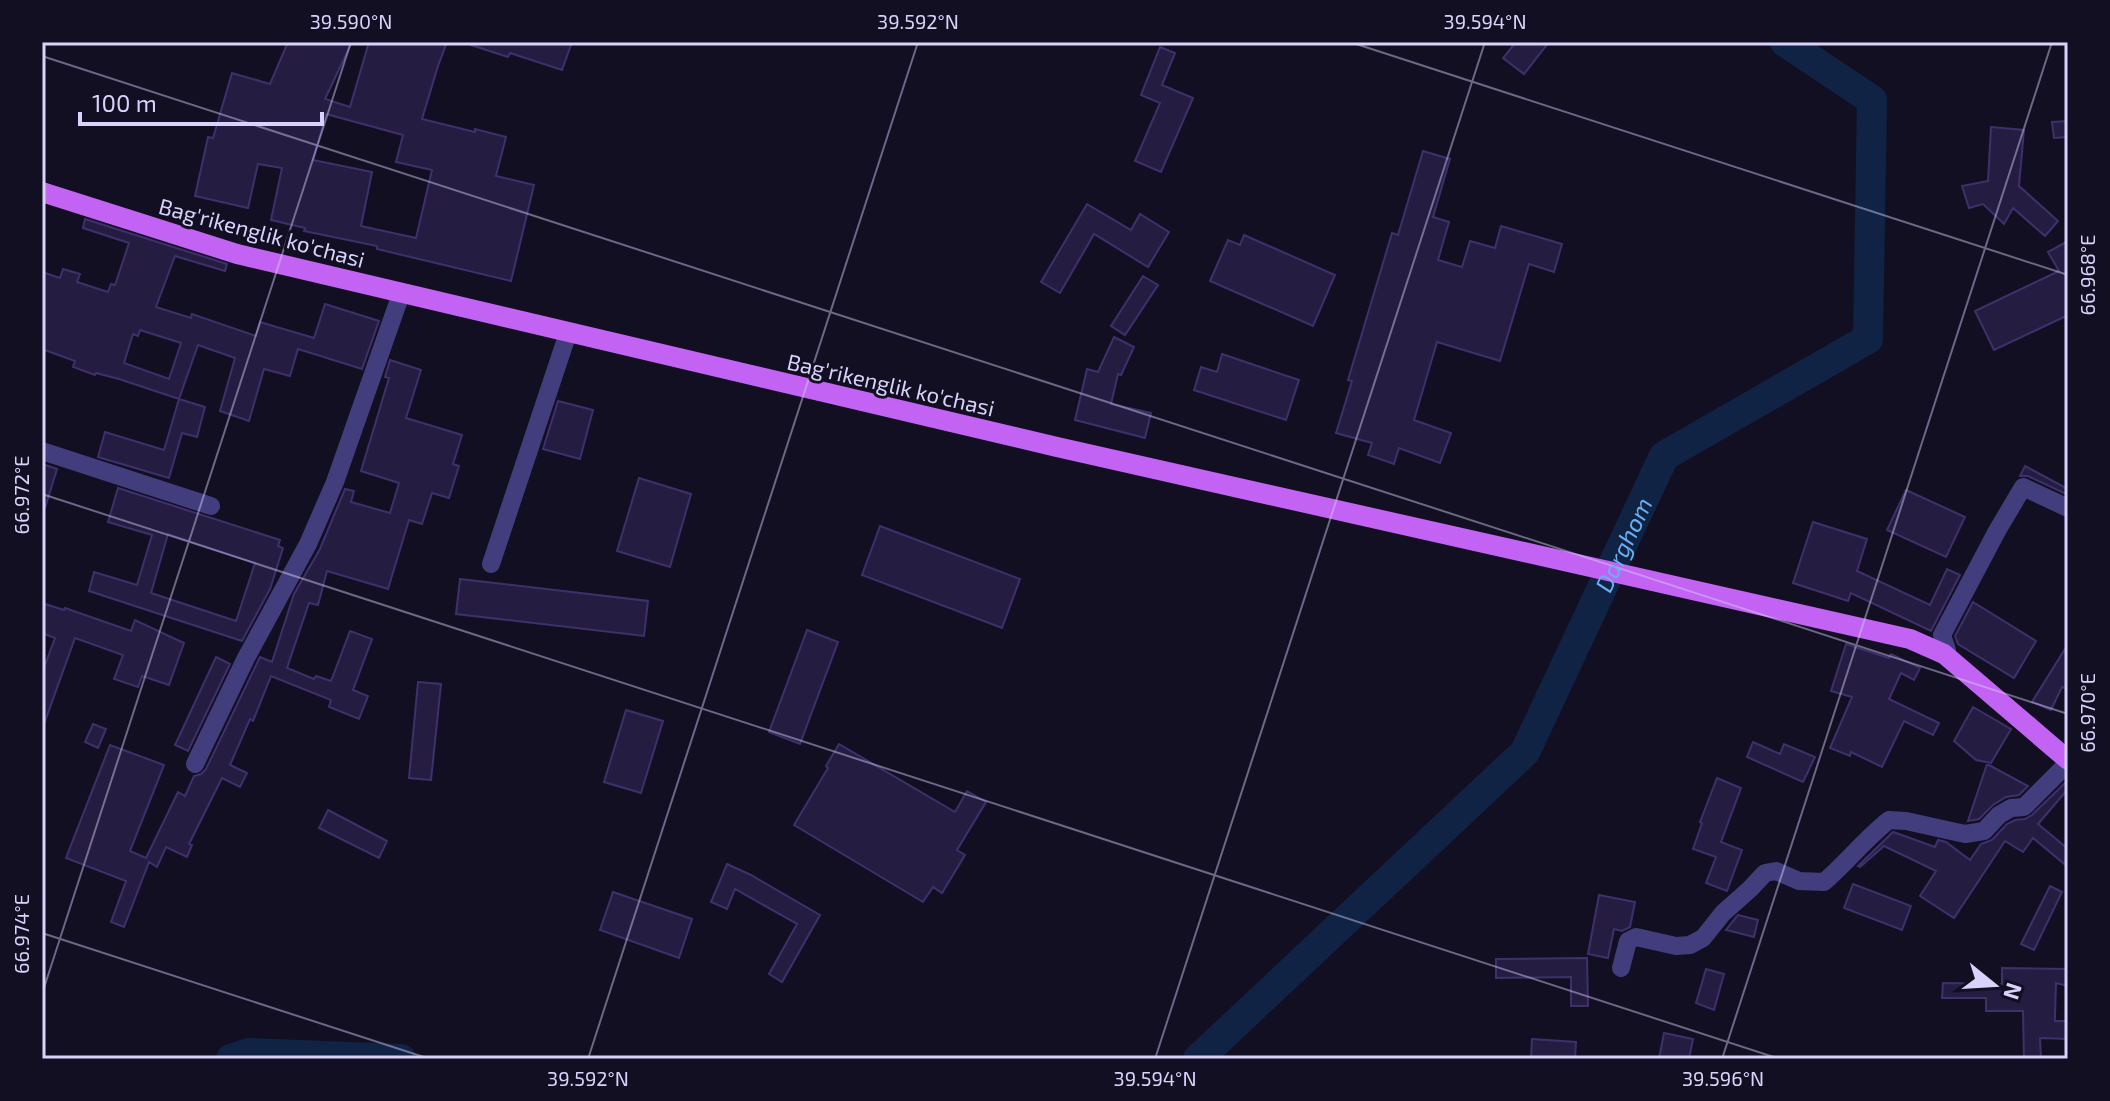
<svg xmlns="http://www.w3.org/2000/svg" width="2110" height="1101" viewBox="0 0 2110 1101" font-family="'Exo 2',sans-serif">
  <rect width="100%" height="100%" fill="#130f22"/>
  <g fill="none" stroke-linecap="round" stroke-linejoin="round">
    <g stroke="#112344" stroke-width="30">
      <path d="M231,1059L249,1053L401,1059"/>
      <path id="s1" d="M1198,1059L1525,752L1664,456L1868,339L1872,100L1785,42"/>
    </g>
  </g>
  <path fill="#251d41" stroke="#3e316b" stroke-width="2" fill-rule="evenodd" d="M288,42H352L325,99L350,107L369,42H447L438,66L422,119L475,132V129L506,137L496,176L534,185L511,281L377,249V246L304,231L305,228L271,220L282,168L258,164L248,208L195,196L208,137L213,138L232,73L270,84ZM326,114L403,135L396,162L432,170L416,238L361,226L372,172L313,160Z
    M472,42H572L562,70L510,53L508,57L471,45Z
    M1516,42H1549L1524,74L1503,58Z
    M1160,47L1175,53L1162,85L1193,98L1161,172L1135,161L1160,103L1141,95Z
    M2068,121V137L2054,138L2052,122Z
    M1991,127L2024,130L2019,186L2058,221L2045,236L2013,208L2004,224L1983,204L1969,208L1962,186L1988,181Z
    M1423,151L1450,159L1433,217L1449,222L1438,260L1462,267L1470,241L1495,248L1501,226L1562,244L1554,272L1529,264L1500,361L1437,342L1414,420L1451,433L1440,463L1399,448L1394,464L1368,455L1372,443L1336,433L1352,381L1348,380L1392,233L1398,235Z
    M1087,204L1131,230L1140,214L1169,232L1148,267L1094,234L1060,293L1041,282Z
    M85,219L227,264L225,271L175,256L156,307L191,318L192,314L256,336L260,322L314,338L325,304L379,321L362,369L298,349L290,376L264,369L249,421L220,411L235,358L198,345L179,399L119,379L96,373L95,375L73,367L75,361L42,349V272L60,278L63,269L80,274L77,282L108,292L111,284L115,285L129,243L83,228ZM140,330L181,343L169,379L124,363L133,334L138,336Z
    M1244,235L1335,275L1313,326L1210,281L1228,240L1240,245Z
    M2068,241V315L1994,350L1975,311L2059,271L2048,252Z
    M1143,276L1158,285L1125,335L1111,326Z
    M1114,337L1134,347L1121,375L1118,374L1111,404L1151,413L1145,438L1075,420L1087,369L1098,372Z
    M1222,354L1299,380L1286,420L1194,390L1201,367L1217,372Z
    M390,360L421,370L406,418L462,435L453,464L459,466L449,498L432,493L422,524L409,520L388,589L327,571L318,605L309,603L287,668L314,679L316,676L331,681L350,631L372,639L353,690L368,696L359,719L329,707L331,700L271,676L253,721L250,719L230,765L247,773L240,787L222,778L189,844L192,845L187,857L166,847L157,867L149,862L124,927L111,922L126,881L66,858L110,745L164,765L130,851L146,858L178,792L185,796L194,776L201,774L206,769L260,657L272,662L294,594L320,549L345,489L354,491L351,502L390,513L399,483L361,471L389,378L385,377Z
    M179,399L205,407L197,437L182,433L169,478L98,457L105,432L164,450Z
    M558,401L593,410L580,459L543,449Z
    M42,464L57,469L45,508L42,507Z
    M2025,466L2068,489V495L2028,476H2020Z
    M639,478L691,494L670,567L617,551Z
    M118,488L280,540L278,546L283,548L270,589L242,641L89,591L94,572L137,585L152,535L108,522ZM168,534L255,563L236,621L151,593Z
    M1906,490L1965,517L1946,557L1887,530Z
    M1813,522L1867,539L1857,571L1930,605L1947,569L1960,575L1931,631L1851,593L1848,601L1793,583Z
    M880,526L1020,579L1002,628L862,575Z
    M460,579L648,601L644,636L456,614Z
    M1973,602L2036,641L2014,678L1958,644L1955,636Z
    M42,603L64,610L65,608L131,631L135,620L184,643L169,685L142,676L138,687L114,679L123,655L75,638L44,724L42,723V673L55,638L42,633Z
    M807,630L838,642L800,744L769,732Z
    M1846,644L1889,658L1891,654L1920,668L1914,680L1901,673L1889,699L1939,723L1933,735L1904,721L1882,767L1851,752L1850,756L1830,748L1852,697L1831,691Z
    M2068,644V689L2062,687L2051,710L2032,702Z
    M216,657L230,664L188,751L175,745Z
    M418,682L441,684L431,780L409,778Z
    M1973,707L2011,729L1991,763L1976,760L1954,741Z
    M626,710L663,721L641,793L604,782Z
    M93,724L106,729L98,748L85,742Z
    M1753,742L1780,754L1784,744L1815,757L1803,782L1747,757Z
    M839,744L955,812L967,791L986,802L957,850L965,855L942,893L933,887L923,902L794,825L828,768L826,766Z
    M1987,764L2028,786L2019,795L2006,797L1993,805L1979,819L1968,821Z
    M1717,778L1741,788L1721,842L1742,850L1727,891L1706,883L1716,857L1693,849L1702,823L1700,822Z
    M2065,783L2068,785V789L2038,824L2068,849V867L2033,838L2023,852L2005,841L1954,918L1920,896L1936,871L1884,846L1860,867L1858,866L1893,832L1935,847L1938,840L1946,842L1970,860L1981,844L1992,840L2007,824L2015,820L2025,819L2032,815Z
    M328,810L387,841L379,858L319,828Z
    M727,864L751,875L820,915L782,982L769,974L797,924L735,889L727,909L711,902Z
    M1853,884L1911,906L1902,930L1844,908Z
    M2050,886L2062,892L2034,950L2021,944Z
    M613,892L692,919L679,958L600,930Z
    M1599,895L1635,902L1630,927L1622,931L1614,929L1608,958L1588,954Z
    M1738,915L1758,920L1754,937L1726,930Z
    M1587,958L1588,1006H1571V977L1496,978V959Z
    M2002,968L2068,969V986L2056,983L2055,1015V1021H2068V1039L2040,1038L2041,1059H2024L2023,1011H1986V998H1942L1943,983L2002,984Z
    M1706,969L1724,974L1714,1010L1696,1003Z
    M1664,1033L1693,1039L1689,1059H1659Z
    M1532,1039L1576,1042L1575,1059L1531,1058Z"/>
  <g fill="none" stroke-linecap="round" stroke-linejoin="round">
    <path stroke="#423e7d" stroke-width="18" d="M42,451L211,506
      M491,564L568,333
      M1944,654L1947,650L1942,635L1997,531L2023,487L2068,508
      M195,764L246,658L308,544L335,482L401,294
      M1621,968L1628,941L1636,937L1676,946L1690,945L1703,938L1723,913L1750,889L1765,873L1776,871L1799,881L1824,882C1847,862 1865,839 1889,820L1906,821L1965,834L1984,831L1999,815L2011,808L2024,807L2068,763"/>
    <path stroke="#c263f3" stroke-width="20" d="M42,192L237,254L1057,447L1910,639L1944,654L2068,760"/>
  </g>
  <path fill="none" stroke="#d9d3fc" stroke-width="2" stroke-opacity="0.45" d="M1350,42L2068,275M42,56L2068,714M42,494L1780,1059M42,933L430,1059M42,994L351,42M588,1059L918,42M1155,1059L1485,42M1722,1059L2052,42"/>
  <g text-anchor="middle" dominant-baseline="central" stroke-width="6" stroke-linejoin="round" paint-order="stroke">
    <g font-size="22" fill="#d9d3fc" stroke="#130f22">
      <text transform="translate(262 232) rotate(15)">Bag'rikenglik ko'chasi</text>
      <text transform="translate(891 384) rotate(13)">Bag'rikenglik ko'chasi</text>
    </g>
    <g font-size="24" font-style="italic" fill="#6aaff3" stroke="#130f22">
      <text stroke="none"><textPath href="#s1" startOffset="678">Darghоm</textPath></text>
    </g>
  </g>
  <rect width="2110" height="1101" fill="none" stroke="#130f22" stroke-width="88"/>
  <g transform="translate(1994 985) rotate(108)" stroke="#130f22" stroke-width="6" paint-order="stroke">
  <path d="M0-6L14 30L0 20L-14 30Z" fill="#d9d3fc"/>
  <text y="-12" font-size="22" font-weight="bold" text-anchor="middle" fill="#d9d3fc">N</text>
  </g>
  <path d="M80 112v12h242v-12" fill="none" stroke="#d9d3fc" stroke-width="4"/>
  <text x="92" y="112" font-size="24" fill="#d9d3fc" stroke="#130f22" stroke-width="6" paint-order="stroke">100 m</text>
  <rect x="44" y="44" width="2022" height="1013" fill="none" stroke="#d9d3fc" stroke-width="3"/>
  <g font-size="20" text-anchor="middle" fill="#d9d3fc">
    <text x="351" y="29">39.590°N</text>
    <text x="918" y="29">39.592°N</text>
    <text x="1485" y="29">39.594°N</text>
    <text transform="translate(2088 275) rotate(-90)" y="7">66.968°E</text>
    <text transform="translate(22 495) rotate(-90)" y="7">66.972°E</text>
    <text transform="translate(2088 713) rotate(-90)" y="7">66.970°E</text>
    <text transform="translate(22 934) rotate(-90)" y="7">66.974°E</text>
    <text x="588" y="1086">39.592°N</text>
    <text x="1155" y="1086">39.594°N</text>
    <text x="1723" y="1086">39.596°N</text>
  </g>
</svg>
